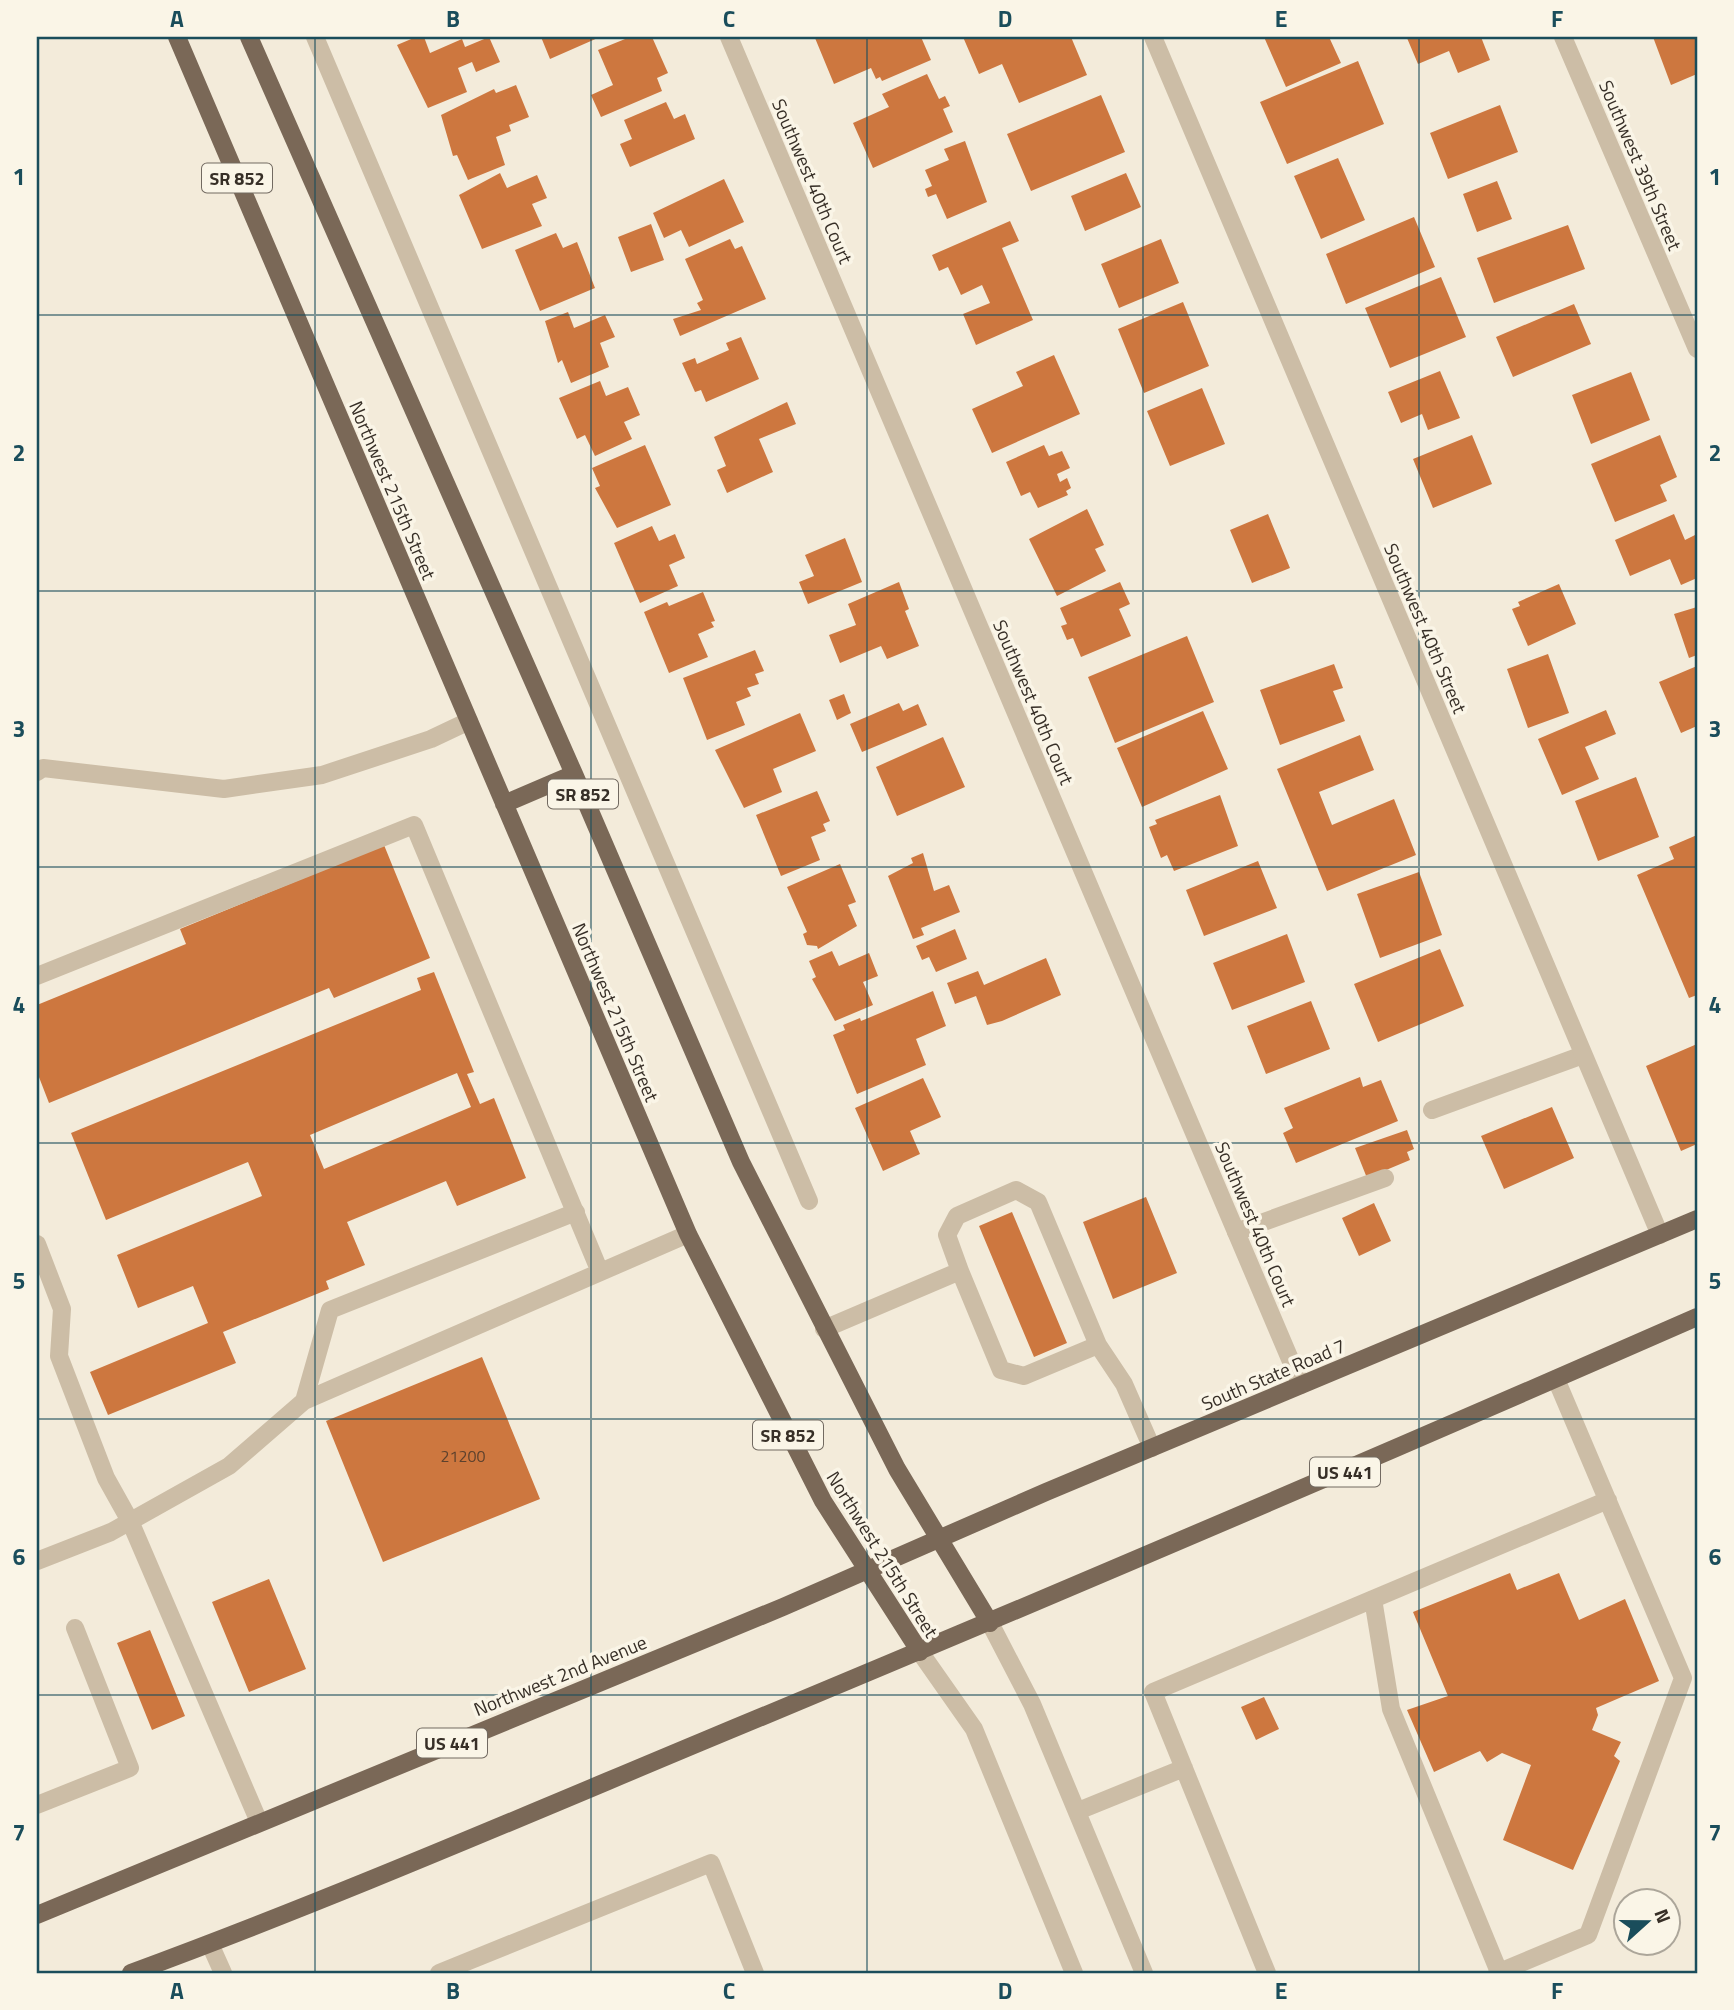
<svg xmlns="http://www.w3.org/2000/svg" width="1734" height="2010" viewBox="0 0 1734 2010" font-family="'Titillium Web',sans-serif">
  <rect width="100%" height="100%" fill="#f3ebda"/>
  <path fill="#cd773f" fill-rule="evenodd" d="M416,37H424L430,53L462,39L465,47L489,37L500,62L476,72L472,62L458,68L467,92L428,108L397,45Z
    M541,37H600L550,59Z
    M630,37H652L668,73L657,78L662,91L601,117L591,95L613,85L598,50Z
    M818,37H921L931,60L882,81L880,77L876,79L871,68L834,84L815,38Z
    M963,37H1071L1087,75L1019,103L1002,64L979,74Z
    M1264,37H1329L1341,63L1286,87Z
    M1481,37L1490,60L1458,73L1449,51L1418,64L1407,38Z
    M1653,37H1697V74L1671,85Z
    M1358,61L1384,124L1287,164L1260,102Z
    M927,74L939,99L945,96L950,106L943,109L953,132L873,168L853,123L889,107L882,94Z
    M516,85L529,117L509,125L511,131L496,137L505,165L468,180L457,155L453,156L441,115L494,89L496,93Z
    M1101,95L1125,152L1031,191L1007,134Z
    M666,102L674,119L685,114L695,139L630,167L620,144L632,139L624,120Z
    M1500,105L1518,152L1448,179L1430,133Z
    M965,141L987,202L947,219L936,194L928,197L925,189L932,186L925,170L949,160L944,149Z
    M1338,158L1365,220L1321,239L1294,176Z
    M500,173L507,188L537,175L547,198L532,204L542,226L482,249L459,195Z
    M1126,173L1141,207L1085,231L1071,196Z
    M724,179L744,222L689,247L681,230L664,238L653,213Z
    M1497,181L1512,219L1477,232L1463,194Z
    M1414,217L1435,267L1346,304L1326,254Z
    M1010,221L1019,241L1002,248L1033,320L976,345L963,314L990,303L982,285L961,295L948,267L939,271L932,255Z
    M651,224L664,260L631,272L618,237Z
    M1568,225L1585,269L1494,303L1477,258Z
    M556,233L563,248L577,242L595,288L540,311L515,250Z
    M730,239L735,249L742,246L766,299L680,336L673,319L701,310L697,303L703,300L685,259Z
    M1161,239L1179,283L1119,308L1101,264Z
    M1441,277L1466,337L1390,368L1365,308Z
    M1183,302L1209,366L1144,393L1118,329Z
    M1574,304L1591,344L1513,377L1496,337Z
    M568,312L574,328L605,315L615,337L600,343L609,367L571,383L562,360L558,363L545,321Z
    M741,337L759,379L706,402L701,390L695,392L682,363L695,358L697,364L729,350L726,343Z
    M1054,355L1080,414L992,453L972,409L1023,386L1016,372Z
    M1440,371L1460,418L1428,430L1422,414L1401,423L1388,392Z
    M1631,372L1650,420L1591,444L1572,395Z
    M600,381L606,396L628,387L640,415L624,422L632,439L595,456L585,435L577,439L559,398Z
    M1202,388L1225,444L1170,466L1147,411Z
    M787,402L796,424L759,439L773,472L727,493L717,470L726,466L714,437Z
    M1472,435L1492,484L1433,508L1413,459Z
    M1660,435L1677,477L1660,485L1667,501L1615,522L1591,464Z
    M645,445L671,505L617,528L595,488L600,486L592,468Z
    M1044,445L1049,456L1062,451L1070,468L1057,474L1060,482L1067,478L1071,488L1066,491L1068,495L1038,508L1030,492L1021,496L1006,462Z
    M1087,509L1104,545L1095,549L1106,571L1057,596L1029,539Z
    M1268,514L1290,568L1252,583L1230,530Z
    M1674,514L1685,540L1697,534V578L1681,585L1670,559L1630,576L1615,540Z
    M652,526L659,541L675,534L685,558L669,565L678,586L640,603L614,543Z
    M845,538L862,582L808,604L799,582L814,576L805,555Z
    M899,582L909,609L905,611L919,646L887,659L881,646L840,663L829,635L856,625L848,604Z
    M1120,582L1130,604L1119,609L1131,636L1081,657L1073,638L1067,640L1061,626L1067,624L1060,608Z
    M1559,584L1576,624L1528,646L1512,609L1520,606L1518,602Z
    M703,592L715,621L711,622L714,627L698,634L708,657L669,673L644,612L667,602L669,606Z
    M1697,607V655L1689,658L1674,614Z
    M1187,636L1214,702L1115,743L1088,677Z
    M755,650L764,671L755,674L759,684L747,688L751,696L736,702L745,725L707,740L683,678Z
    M1548,654L1569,713L1528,728L1507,669Z
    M1334,664L1343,688L1333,691L1345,721L1280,745L1260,690Z
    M1697,666V726L1681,733L1659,682Z
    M844,694L851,713L837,720L829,700Z
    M899,703L903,711L918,704L927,725L862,752L850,724Z
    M1606,710L1616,734L1585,747L1599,779L1562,795L1538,739Z
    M1203,711L1228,769L1142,807L1117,748Z
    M800,713L816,751L773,769L782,792L744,808L715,750Z
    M1360,735L1374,770L1319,792L1332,825L1394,799L1416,855L1327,891L1277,769Z
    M943,737L965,787L897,816L876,767Z
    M1636,777L1659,837L1598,861L1575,801Z
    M817,791L830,821L823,824L826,831L811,837L820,860L781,876L756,815Z
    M1220,795L1238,846L1174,871L1167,855L1161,858L1149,827L1157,824L1155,820Z
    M1697,835V995L1689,998L1637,875L1674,859L1669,847Z
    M384,845L430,958L334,998L329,988L49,1103L37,1072V1005L186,944L180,929Z
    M923,853L934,891L949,885L960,912L921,928L924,935L913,939L888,876L913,863L911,858Z
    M1258,861L1277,908L1204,936L1186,890Z
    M840,864L856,902L848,905L857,926L818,949L817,946L807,945L803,934L807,932L787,887Z
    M1419,872L1442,935L1380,958L1357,894Z
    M955,929L967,959L936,972L929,957L922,960L916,946Z
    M1287,934L1305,982L1232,1010L1213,963Z
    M1440,949L1464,1006L1378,1042L1354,984Z
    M832,951L839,966L869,953L878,976L863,982L873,1005L835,1021L812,979L816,977L809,961Z
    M1046,958L1061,995L1002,1021L987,1025L976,996L955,1004L947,983L978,971L984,985Z
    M434,972L474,1072L467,1074L480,1104L494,1098L526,1178L457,1206L446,1181L347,1222L365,1265L326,1281L329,1289L223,1332L236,1363L108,1415L90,1372L208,1323L193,1286L138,1308L117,1255L262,1196L248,1162L106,1220L71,1133L421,990L417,978ZM457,1073L471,1107L324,1169L310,1135Z
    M933,991L946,1026L916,1039L926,1065L857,1094L833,1035L845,1030L843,1025L860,1018L861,1021Z
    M1311,1001L1330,1049L1266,1074L1247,1026Z
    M1697,1044V1144L1681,1151L1646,1066Z
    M1360,1077L1363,1087L1381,1080L1398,1121L1296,1163L1283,1133L1293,1128L1284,1108Z
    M923,1078L941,1117L910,1131L920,1154L883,1171L855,1108Z
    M1552,1107L1574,1158L1504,1189L1481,1136Z
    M1407,1130L1414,1149L1407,1152L1410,1160L1367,1178L1355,1148Z
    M1146,1197L1177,1273L1113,1299L1083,1222Z
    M1374,1203L1391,1241L1359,1256L1342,1218Z
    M1012,1212L1067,1343L1034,1357L979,1226Z
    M482,1357L540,1499L383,1562L326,1421Z
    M1510,1573L1517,1590L1559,1573L1579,1620L1625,1599L1659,1681L1596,1708L1598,1715L1592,1730L1621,1742L1614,1756L1620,1761L1573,1870L1503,1840L1531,1765L1502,1753L1487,1762L1480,1751L1434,1772L1407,1710L1448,1696L1413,1612Z
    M269,1579L306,1669L249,1692L212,1602Z
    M150,1630L185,1716L152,1730L117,1643Z
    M1264,1697L1279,1729L1256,1740L1241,1707Z"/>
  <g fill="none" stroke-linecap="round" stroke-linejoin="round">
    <path stroke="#ccbda6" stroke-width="18" d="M315,37L809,1201
      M37,772L43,768L224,789L322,775L431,739L469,721
      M37,976L414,825L600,1272
      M1432,1110L1583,1055
      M1236,1232L1385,1178
      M37,1244L62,1309L59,1356L106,1478L130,1521L259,1822
      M824,1329L960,1271L1001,1370L1024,1376L1098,1345L1038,1202L1016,1190L957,1216L947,1235L960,1271
      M1098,1345L1124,1384L1152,1448
      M304,1401L330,1310L576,1212
      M37,1561L111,1532L229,1466L304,1401L688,1234
      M1373,1599L1391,1709L1499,1972
      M37,1805L130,1768L75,1628
      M1078,1811L1184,1768
      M210,1944L223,1973
      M439,1973L711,1863L755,1973
      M1267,1973L1153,1692L1608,1500
      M1497,1973L1588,1935L1683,1678L1556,1379"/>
    <path stroke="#ccbda6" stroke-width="18" d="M729,37L1301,1385
      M1153,37L1660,1235
      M1563,37L1697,349"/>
    <path stroke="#ccbda6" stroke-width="18" d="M990,1623L1032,1704L1144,1973
      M920,1652L974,1729L1074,1973"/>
    <path stroke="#7a6857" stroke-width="18" d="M177,37L688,1234L823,1501L920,1652
      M249,37L574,774L741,1162L897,1469L990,1623
      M504,804L574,774
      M37,1915L783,1607L1046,1492L1697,1219
      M131,1973C324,1902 512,1821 701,1742C1034,1604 1366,1462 1697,1317"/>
  </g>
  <path fill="none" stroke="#1a4d5b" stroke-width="2" stroke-opacity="0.55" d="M315,37V1973M591,37V1973M867,37V1973M1143,37V1973M1419,37V1973M37,315H1697M37,591H1697M37,867H1697M37,1143H1697M37,1419H1697M37,1695H1697"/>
  <g text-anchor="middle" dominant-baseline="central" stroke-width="7" stroke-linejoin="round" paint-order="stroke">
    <g font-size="16" fill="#5c412d">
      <text x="463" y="1456">21200</text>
    </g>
    <g fill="#faf5e7" stroke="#726a61" stroke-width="2">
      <rect x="202" y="163.5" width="70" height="29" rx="5"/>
      <rect x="548" y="779.5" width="70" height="29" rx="5"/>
      <rect x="753" y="1420.5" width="70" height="29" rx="5"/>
      <rect x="1310" y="1457.5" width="70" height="29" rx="5"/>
      <rect x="417" y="1728.5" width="70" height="29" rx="5"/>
    </g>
    <g font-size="18" font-weight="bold" fill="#372f27">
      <text x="237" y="178">SR 852</text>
      <text x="583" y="794">SR 852</text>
      <text x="788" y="1435">SR 852</text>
      <text x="1345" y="1472">US 441</text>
      <text x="452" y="1743">US 441</text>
    </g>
    <g font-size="19" fill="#372f27" stroke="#faf5e7">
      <text transform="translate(1641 165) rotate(67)">Southwest 39th Street</text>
      <text transform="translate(813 181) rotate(67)">Southwest 40th Court</text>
      <text transform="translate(393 490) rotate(67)">Northwest 215th Street</text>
      <text transform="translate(1426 628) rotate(67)">Southwest 40th Street</text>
      <text transform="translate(1034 702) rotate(67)">Southwest 40th Court</text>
      <text transform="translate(616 1012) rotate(67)">Northwest 215th Street</text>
      <text transform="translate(1256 1224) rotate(67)">Southwest 40th Court</text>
      <text transform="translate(1273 1374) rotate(-23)">South State Road 7</text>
      <text transform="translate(883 1554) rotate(58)">Northwest 215th Street</text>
      <text transform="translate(560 1675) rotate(-22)">Northwest 2nd Avenue</text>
    </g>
  </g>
  <rect width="1734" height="2010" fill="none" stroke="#faf5e7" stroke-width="77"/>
  <g transform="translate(1647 1922) rotate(69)"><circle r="33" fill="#faf5e7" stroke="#aca69a" stroke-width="2"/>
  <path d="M0-5L12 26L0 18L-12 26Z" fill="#1a4d5b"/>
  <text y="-10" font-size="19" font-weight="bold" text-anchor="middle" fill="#372f27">N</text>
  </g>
  <rect x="38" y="38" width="1658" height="1934" fill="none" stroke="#1a4d5b" stroke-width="2.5"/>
  <g font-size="23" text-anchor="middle" font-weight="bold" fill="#1a4d5b">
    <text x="177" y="27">A</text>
    <text x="453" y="27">B</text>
    <text x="729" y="27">C</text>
    <text x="1005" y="27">D</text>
    <text x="1281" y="27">E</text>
    <text x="1557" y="27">F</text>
    <text x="19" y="185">1</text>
    <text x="1715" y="185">1</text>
    <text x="19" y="461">2</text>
    <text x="1715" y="461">2</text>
    <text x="19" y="737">3</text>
    <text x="1715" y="737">3</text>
    <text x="19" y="1013">4</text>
    <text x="1715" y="1013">4</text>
    <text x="19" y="1289">5</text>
    <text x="1715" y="1289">5</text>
    <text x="19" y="1565">6</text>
    <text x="1715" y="1565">6</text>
    <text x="19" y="1841">7</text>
    <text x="1715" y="1841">7</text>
    <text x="177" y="1999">A</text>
    <text x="453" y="1999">B</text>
    <text x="729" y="1999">C</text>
    <text x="1005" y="1999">D</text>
    <text x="1281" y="1999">E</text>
    <text x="1557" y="1999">F</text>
  </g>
</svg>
